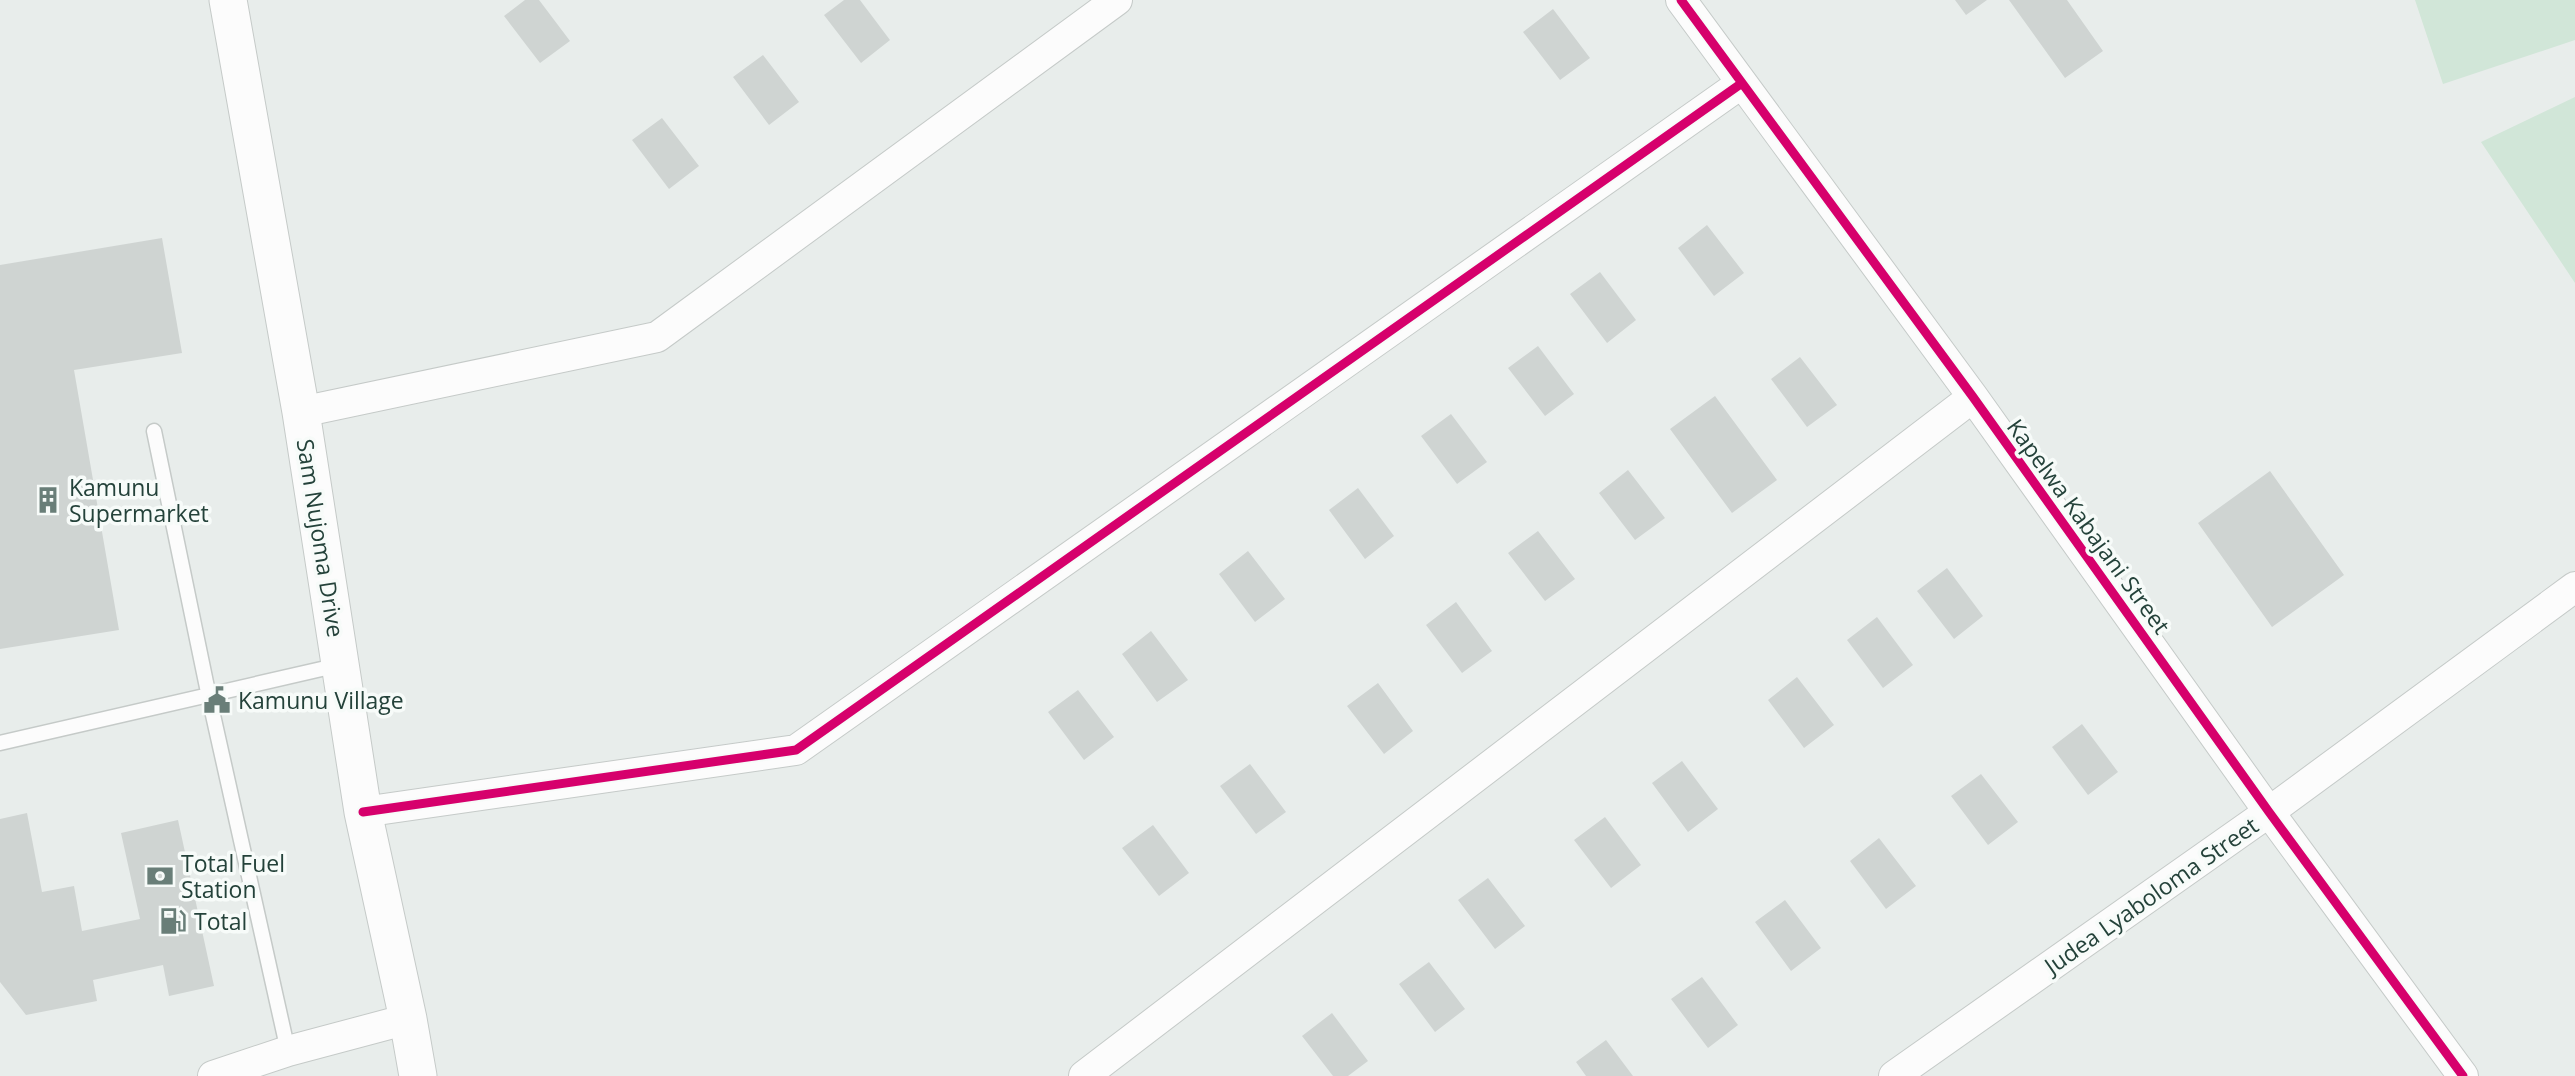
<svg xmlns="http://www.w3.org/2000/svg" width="2575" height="1076" viewBox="0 0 2575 1076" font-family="'Open Sans',sans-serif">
  <rect width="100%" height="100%" fill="#e8edeb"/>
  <path fill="#d1e6d8" d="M2415,0H2575V40L2443,84Z
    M2575,97V283L2481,142Z"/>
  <path fill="#cfd4d2" d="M525,0H539L570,41L540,63L504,16Z
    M844,0H860L890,40L861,63L824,15Z
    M1955,0H1987L1966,15Z
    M2009,0H2067L2103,51L2065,78Z
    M1553,9L1590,58L1560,80L1523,32Z
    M763,55L799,102L769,125L733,77Z
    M662,118L699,166L669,189L632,140Z
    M1707,225L1744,273L1714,296L1678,248Z
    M162,238L182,353L74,370L119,630L0,649V265Z
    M1600,272L1636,320L1607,343L1570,294Z
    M1538,346L1574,394L1545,416L1508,368Z
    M1800,357L1837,405L1807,427L1771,379Z
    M1715,396L1777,480L1732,513L1670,429Z
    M1451,414L1487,462L1457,484L1421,436Z
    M1628,470L1665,518L1635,540L1599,493Z
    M2270,471L2344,575L2272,627L2198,523Z
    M1358,488L1394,536L1365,559L1329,510Z
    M1538,531L1575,579L1545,601L1508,553Z
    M1248,551L1285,599L1255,622L1219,574Z
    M1947,568L1983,616L1954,639L1917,591Z
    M1456,602L1492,651L1462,673L1426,625Z
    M1877,617L1913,665L1883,688L1847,640Z
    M1151,631L1188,680L1157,702L1122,654Z
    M1797,677L1834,725L1804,748L1768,700Z
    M1378,683L1413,731L1384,754L1347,706Z
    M1078,690L1114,737L1084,760L1048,712Z
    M2082,724L2118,772L2088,795L2052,747Z
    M1682,761L1718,809L1688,832L1652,783Z
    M1250,764L1286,812L1256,834L1220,786Z
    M1981,774L2018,822L1988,845L1951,796Z
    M27,813L42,892L74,886L82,931L140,919L121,833L178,820L214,986L169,996L163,965L93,980L97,1001L26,1015L0,982V819Z
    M1605,817L1641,865L1611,888L1574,840Z
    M1153,825L1189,873L1159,896L1122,848Z
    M1879,838L1916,886L1886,909L1850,861Z
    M1488,878L1525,926L1495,949L1458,900Z
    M1785,900L1821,948L1791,971L1755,922Z
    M1429,962L1465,1009L1435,1032L1399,984Z
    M1702,977L1738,1025L1708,1048L1671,999Z
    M1332,1013L1368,1061L1348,1076H1333L1302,1036Z
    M1606,1040L1633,1076H1586L1576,1062Z"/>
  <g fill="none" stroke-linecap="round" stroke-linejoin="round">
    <defs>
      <path id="service" d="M154,431L209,697L288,1051
        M0,743L339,665"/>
      <path id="minor" d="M1681,0L1973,397L2269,812L2463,1076
        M301,412L657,337L1117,0
        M363,812L796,750L1742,83
        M213,1076L288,1051L408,1019
        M1084,1076L1973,397
        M1894,1076L2269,812L2575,587"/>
      <path id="tertiary" d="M228,0L301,412L363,812L408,1019L418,1076"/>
    </defs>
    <use href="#service" stroke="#c5cac8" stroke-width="17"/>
    <use href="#minor" stroke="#c5cac8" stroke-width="32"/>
    <use href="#tertiary" stroke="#c5cac8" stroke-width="39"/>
    <use href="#service" stroke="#fcfcfc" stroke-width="14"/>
    <use href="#minor" stroke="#fcfcfc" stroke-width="30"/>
    <use href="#tertiary" stroke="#fcfcfc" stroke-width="37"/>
    <defs>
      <path id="cycleway" d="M1681,0L1973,397L2269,812L2463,1076
        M363,812L796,750L1742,83"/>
    </defs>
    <use href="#cycleway" stroke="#f7fbf9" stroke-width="13"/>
    <use href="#cycleway" stroke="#d6006c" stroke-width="9"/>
  </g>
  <defs>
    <symbol id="building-bare" viewBox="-9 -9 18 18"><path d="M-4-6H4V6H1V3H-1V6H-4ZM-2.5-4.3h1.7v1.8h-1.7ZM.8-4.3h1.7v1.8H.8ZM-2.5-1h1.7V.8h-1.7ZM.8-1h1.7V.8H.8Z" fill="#697e78" stroke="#f7fbf9" stroke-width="2.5" paint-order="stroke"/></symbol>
    <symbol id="civic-bare" viewBox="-9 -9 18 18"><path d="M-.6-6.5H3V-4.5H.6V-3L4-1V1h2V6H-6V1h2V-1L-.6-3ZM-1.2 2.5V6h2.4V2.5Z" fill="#697e78" stroke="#f7fbf9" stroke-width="2.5" paint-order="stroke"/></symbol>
    <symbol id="bank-bare" viewBox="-9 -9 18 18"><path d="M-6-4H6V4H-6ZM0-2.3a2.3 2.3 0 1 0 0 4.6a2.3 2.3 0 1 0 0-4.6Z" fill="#697e78" stroke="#f7fbf9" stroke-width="2.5" paint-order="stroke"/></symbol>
    <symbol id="fuel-bare" viewBox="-9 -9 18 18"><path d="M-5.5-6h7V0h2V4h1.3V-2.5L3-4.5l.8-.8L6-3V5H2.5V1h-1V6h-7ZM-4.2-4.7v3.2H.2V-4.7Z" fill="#697e78" stroke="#f7fbf9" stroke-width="2.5" paint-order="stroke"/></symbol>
  </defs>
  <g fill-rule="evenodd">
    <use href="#building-bare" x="29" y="481" width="38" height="38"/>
    <use href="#civic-bare" x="198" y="681" width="38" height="38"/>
    <use href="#bank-bare" x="141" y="857" width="38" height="38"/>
    <use href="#fuel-bare" x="154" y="902" width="38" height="38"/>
  </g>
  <g text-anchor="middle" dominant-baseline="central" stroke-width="7" stroke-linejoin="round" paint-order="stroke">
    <g font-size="23" fill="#24423a" stroke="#f7fbf9" text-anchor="start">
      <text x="69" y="487">Kamunu<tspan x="69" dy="26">Supermarket</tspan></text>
      <text x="238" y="700">Kamunu Village</text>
      <text x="181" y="863">Total Fuel<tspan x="181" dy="26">Station</tspan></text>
      <text x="194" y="921">Total</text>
    </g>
    <g font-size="23" fill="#24423a" stroke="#f7fbf9">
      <text transform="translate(2089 526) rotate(54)">Kapelwa Kabajani Street</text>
      <text transform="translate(321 538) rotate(81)">Sam Nujoma Drive</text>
      <text transform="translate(2151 895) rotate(-35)">Judea Lyaboloma Street</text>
    </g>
  </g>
</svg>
